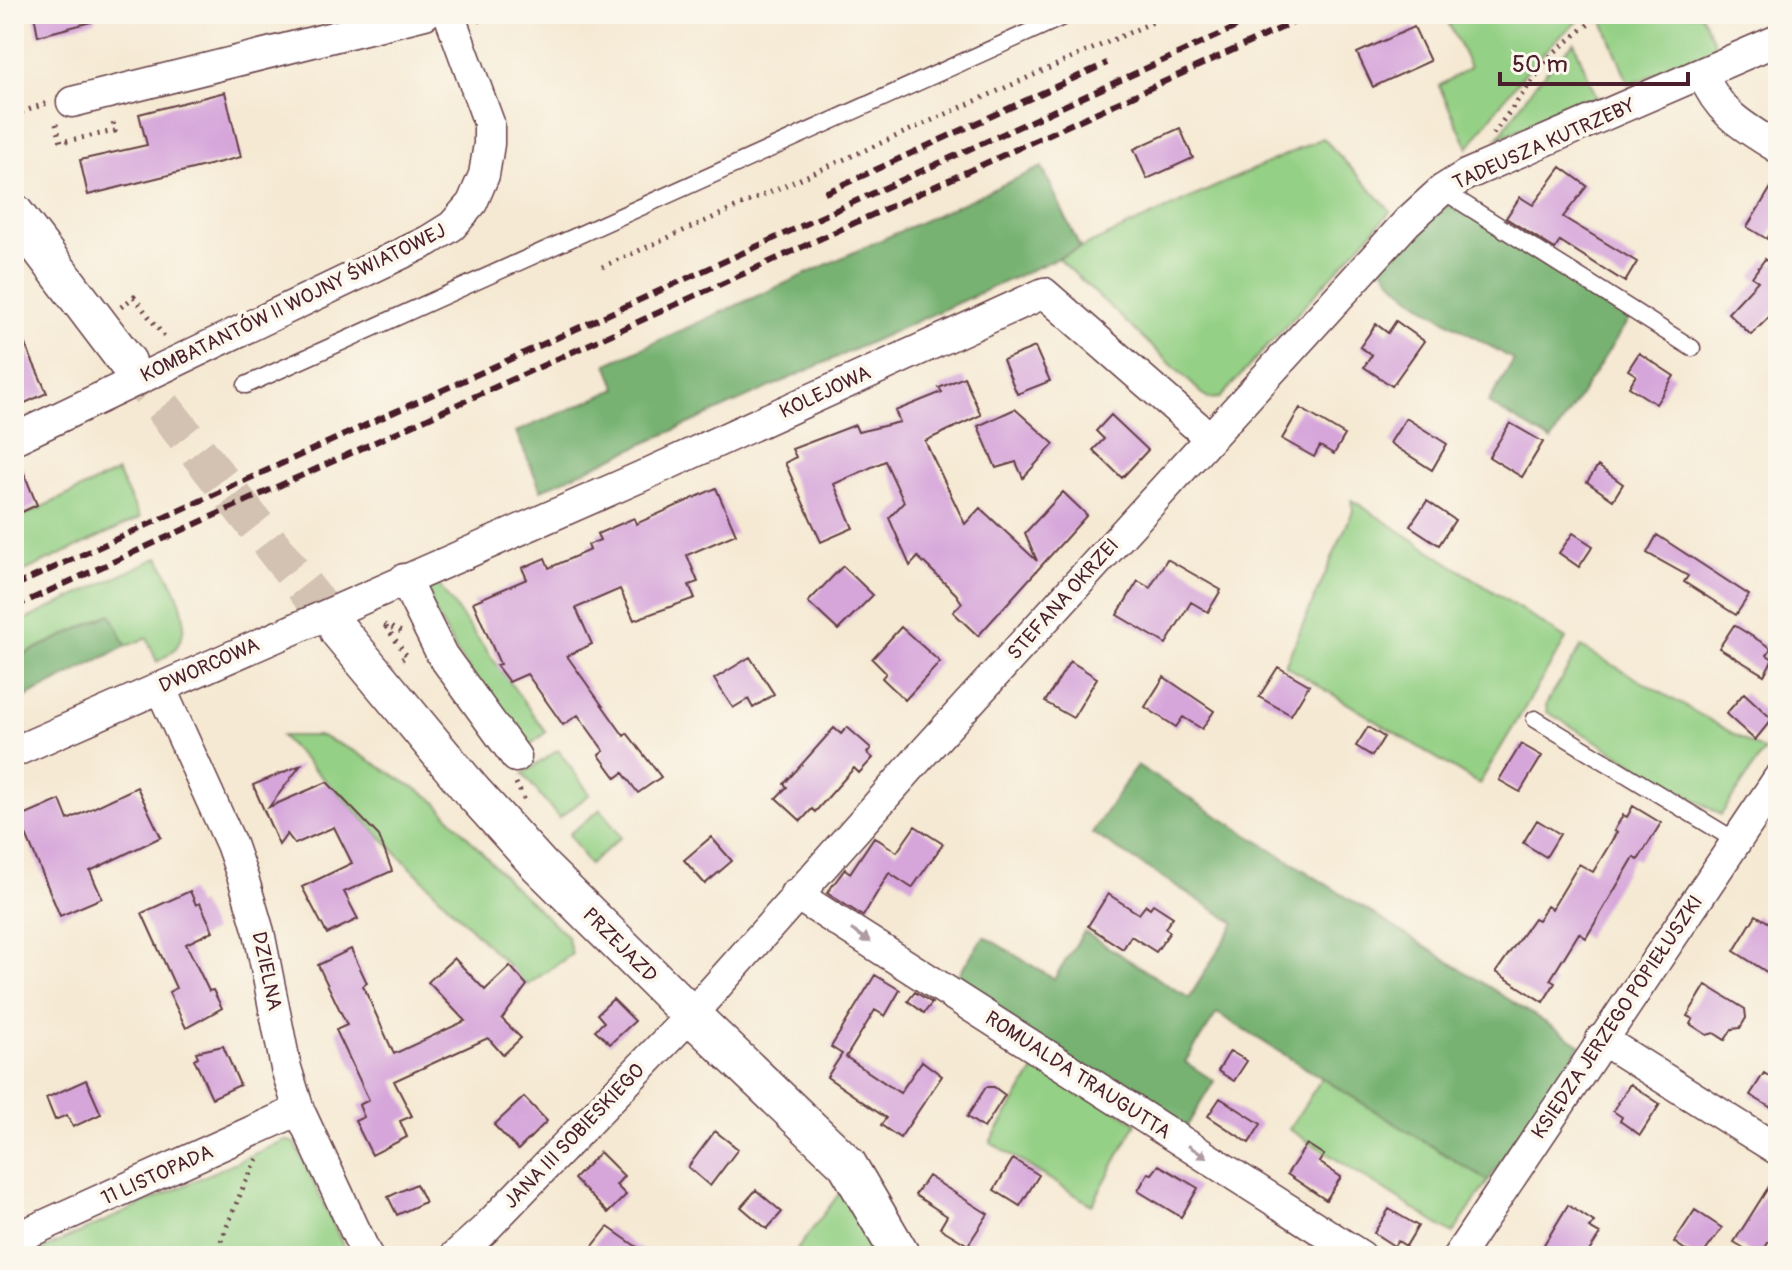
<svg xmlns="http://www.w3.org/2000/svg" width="1792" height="1270" viewBox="0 0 1792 1270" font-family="Pangolin,sans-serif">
  <rect width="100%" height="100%" fill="#fbf7ec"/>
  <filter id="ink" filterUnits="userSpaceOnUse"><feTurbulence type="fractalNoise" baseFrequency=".0125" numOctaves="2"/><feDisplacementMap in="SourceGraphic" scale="16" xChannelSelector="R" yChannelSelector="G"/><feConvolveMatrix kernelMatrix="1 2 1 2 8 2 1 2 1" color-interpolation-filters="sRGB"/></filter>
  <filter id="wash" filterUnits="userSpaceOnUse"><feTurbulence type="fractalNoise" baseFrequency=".006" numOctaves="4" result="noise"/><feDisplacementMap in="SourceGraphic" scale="32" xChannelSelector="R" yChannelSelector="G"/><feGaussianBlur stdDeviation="1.8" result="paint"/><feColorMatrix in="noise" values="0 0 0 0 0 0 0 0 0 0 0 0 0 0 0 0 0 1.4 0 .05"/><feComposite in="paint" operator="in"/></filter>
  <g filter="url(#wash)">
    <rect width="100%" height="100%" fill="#f5e9d3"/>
    <path fill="#94d085" stroke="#6f7858" stroke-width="2" d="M1444,14H1588C1540,47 1503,100 1468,148L1439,86L1470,67Z
      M1612,14H1701L1717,48L1629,85L1603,21Z
      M1574,42L1597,98L1498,138L1536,83Z
      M1323,138L1391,211L1220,398L1208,399L1058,258Z
      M117,472L140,518L14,576V520Z
      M1352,500L1566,639L1479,784L1285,665L1353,511Z
      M159,557C171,583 196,617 177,646C173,653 164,657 157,662L147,638L126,646L110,614L14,659V625Z
      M438,584L546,732L530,745L522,744L458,654L424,592Z
      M1581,647L1764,751L1721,815L1547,712L1546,704Z
      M281,736H321L354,751L433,799L511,884L567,936L572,954L527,985Z
      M558,750L590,794L559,818L523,774Z
      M601,809L621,837L589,865L569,834Z
      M1040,1061L1136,1123L1092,1205L990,1142Z
      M1322,1078L1488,1181L1453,1234L1289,1129Z
      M285,1140L295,1143L348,1256H28Z
      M842,1190L877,1256H792Z"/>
    <path fill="#77b272" stroke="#60684e" stroke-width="2" d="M1042,167L1080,248L541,490L516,432L617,389L607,364Z
      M1447,198L1632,314L1551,441L1488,403L1514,360C1483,341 1394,297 1382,265Z
      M111,614L126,646L14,703V659Z
      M1137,765L1581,1045L1488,1181L1217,1013L1185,1062L1214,1081L1182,1134L952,984L984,936L1054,979L1084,932L1189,998L1235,923L1092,833Z"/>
    <g id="blocks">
      <path fill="#d6a6da" d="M34,14H94L95,21L38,36Z
        M1414,27L1430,61L1373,87L1357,53Z
        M225,92L241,157L88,195L80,160L147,145L139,114Z
        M1180,128L1193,158L1147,179L1134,149Z
        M1561,167L1587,186L1563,217L1637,262L1625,282L1560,241L1555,249L1506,218L1520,197L1533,205Z
        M1778,176V221L1767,239L1747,227Z
        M1765,259L1773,265L1778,260V308L1751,335L1728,313L1758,281L1752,277Z
        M14,320L47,393L14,408Z
        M1396,321L1424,341L1392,386L1364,367L1372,355L1360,347L1376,324L1388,333Z
        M1035,347L1050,381L1017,394L1003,360Z
        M1639,353L1674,376L1656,404L1629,387L1636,375L1628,370Z
        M964,377L981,415L925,441L965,524L980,508L1037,561L1025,533L1063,492L1087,515L978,636L953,612L962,603L956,594L918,557L910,566L889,518L904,502L885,461L834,484L853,528L821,542L785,463L796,457L792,449L855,425L858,432L900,422L895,411L942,392L939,388Z
        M1300,408L1345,435L1334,454L1320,446L1314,457L1282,439Z
        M1015,409L1054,444L1023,478L1016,462L996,468L978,426Z
        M1111,415L1148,450L1122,478L1093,450L1104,439L1096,431Z
        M1406,418L1447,444L1432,470L1390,443Z
        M1510,423L1543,442L1522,477L1489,457Z
        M17,456L37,505L20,513L14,503V457Z
        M1598,466L1623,484L1613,500L1587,482Z
        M716,488L736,534L687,555L698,582L689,585L695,598L634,620L620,589L576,608L592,644L567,656L624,736L627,733L661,777L638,793L623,773L616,778L599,755L604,751L578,715L563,725L527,674L509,682L496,665L500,664L473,602L527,579L522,568L545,558L549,568L590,550L588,545L600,540L597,534L634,518L636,524Z
        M1427,501L1455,520L1439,545L1410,526Z
        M1573,533L1593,546L1579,567L1559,553Z
        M1657,535L1749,595L1736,615L1684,582L1688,576L1647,553Z
        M1167,559L1221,590L1208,612L1191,602L1166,644L1117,615L1138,581L1150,588Z
        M843,566L873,595L838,630L808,602Z
        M1734,625L1771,648L1767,655L1773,659L1764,675L1719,648Z
        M901,627L940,662L905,700L882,678L886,673L872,659Z
        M750,657L774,694L753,708L748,699L733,708L714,679Z
        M1070,661L1097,678L1073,718L1045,702Z
        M1278,667L1309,685L1291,715L1259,697Z
        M1164,677L1214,711L1202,729L1183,717L1176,727L1145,707Z
        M1744,693L1772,719L1755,740L1726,714Z
        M847,727L871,748L867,753L873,758L859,773L854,768L815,812L812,809L801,821L776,798L787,787L784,784L834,728L841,734Z
        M1368,727L1384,737L1372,756L1356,746Z
        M1521,744L1542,756L1520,792L1499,780Z
        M301,765L269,807L327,782L379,836L392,871L344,892L358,919L327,934L302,887L352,863L334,827L295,844L287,834L279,845L253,785Z
        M137,787L161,837L90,871L102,898L60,916L19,818L60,800L68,820Z
        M1633,806L1661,823L1638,860L1634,857L1586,938L1579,933L1550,980L1555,983L1543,1002L1496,972L1534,918L1538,920L1547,906L1552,909L1579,864L1593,872L1617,832L1614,831L1623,815L1627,817Z
        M1537,820L1560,834L1546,857L1523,843Z
        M915,826L943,844L912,888L889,873L863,916L827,893L845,869L850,873L874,837L897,852Z
        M711,837L732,861L705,884L684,860Z
        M190,891L196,905L200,903L213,931L186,944L209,991L213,990L222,1008L186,1028L169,992L176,988L142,913Z
        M1108,894L1139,914L1146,905L1150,908L1153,904L1173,917L1165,928L1170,932L1156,952L1131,936L1123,949L1088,926Z
        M1756,915L1778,928V961L1770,974L1734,951Z
        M351,949L367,983L363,986L394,1054L465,1021L428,982L454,958L485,990L510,966L527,985L502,1019L521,1038L503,1055L488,1038L394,1081L412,1116L400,1121L407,1137L372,1155L355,1121L364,1117L359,1105L369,1100L336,1030L347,1025L318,965Z
        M875,975L900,990L885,1016L875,1010L846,1057L900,1093L922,1061L942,1076L900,1138L881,1125L886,1118L827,1077L842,1054L831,1047Z
        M1706,985L1745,1009L1746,1018L1740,1028L1732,1029L1725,1040L1714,1033L1707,1035L1690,1024L1693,1019L1687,1016Z
        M915,992L932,1003L924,1013L908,1001Z
        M613,999L635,1021L610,1044L595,1030L604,1022L597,1014Z
        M223,1046L240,1085L212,1098L194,1059L198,1057L196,1052Z
        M1230,1051L1247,1061L1234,1081L1218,1071Z
        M1764,1073L1778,1082V1112L1750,1095Z
        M86,1080L101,1114L73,1127L67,1115L55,1120L46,1098Z
        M1630,1084L1660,1104L1640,1135L1620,1121L1622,1117L1613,1111Z
        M986,1087H994L1005,1095L984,1128L967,1117Z
        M524,1097L547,1121L518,1150L494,1125Z
        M1220,1098L1261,1124L1249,1143L1208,1116Z
        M715,1131L738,1149L710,1186L688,1167Z
        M1307,1144L1324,1155L1319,1162L1341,1177L1326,1200L1287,1174Z
        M600,1152L624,1176L616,1185L626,1195L608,1213L574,1179Z
        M1013,1159L1039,1175L1020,1206L994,1190Z
        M1159,1165L1198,1188L1181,1217L1138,1191L1148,1173L1152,1174Z
        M1778,1172V1226L1760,1256H1757L1734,1242Z
        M928,1176L988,1214L968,1245L940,1228L947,1216L915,1195Z
        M416,1184L425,1202L397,1215L388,1197Z
        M756,1190L782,1212L767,1229L741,1207Z
        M1568,1205L1594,1222L1589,1228L1600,1234L1586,1256H1537Z
        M1389,1209L1418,1226L1406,1246L1398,1241L1394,1246L1374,1233Z
        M1695,1210L1722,1228L1702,1256H1694L1674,1242Z
        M608,1227L650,1256H585Z"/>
    </g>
  </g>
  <g filter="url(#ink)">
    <use href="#blocks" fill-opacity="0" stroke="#643d44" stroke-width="2"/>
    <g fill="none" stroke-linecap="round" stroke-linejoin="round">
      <path stroke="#d3c1b1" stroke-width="38" stroke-dasharray="38 19" stroke-linecap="butt" d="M127,362L339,631"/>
      <defs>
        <path id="service" d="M1442,190L1692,348
          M246,385L1069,14
          M1535,719L1736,841"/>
        <path id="minor" d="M1703,75C1719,114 1743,126 1778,148
          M72,102L425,14
          M14,439L428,241L452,226L472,203L484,175L489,144V123L449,14
          M404,579L442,655L516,757
          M160,687L231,844L244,881L259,932L286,1068L299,1110L367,1256
          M14,752L640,477L1044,293L1210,438
          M795,894L1361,1256
          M1601,1039L1778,1150
          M14,1239L299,1110
          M455,1256L484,1230L691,1015L926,750L1407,222L1442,190L1466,175L1778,40
          M1458,1256L1778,779"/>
        <path id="tertiary" d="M14,213L127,362
          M339,631L471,790L539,865L691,1015L847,1164L901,1256"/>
      </defs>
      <use href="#service" stroke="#643d44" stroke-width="19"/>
      <use href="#minor" stroke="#643d44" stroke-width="33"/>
      <use href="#tertiary" stroke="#643d44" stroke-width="41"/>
      <path stroke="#643d44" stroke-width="5" stroke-dasharray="2 6" stroke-linecap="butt" d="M478,21L508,14
        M14,115L47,103
        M56,124L61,142L115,131L112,118
        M1493,134L1552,54L1601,14
        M14,168L25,183
        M602,267L1171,14
        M121,307L134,297L166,339
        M384,625L402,632
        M386,627L407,656L402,659
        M516,783L526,803
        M215,1256L244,1185L259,1157"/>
      <use href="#service" stroke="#fff" stroke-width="16"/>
      <use href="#minor" stroke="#fff" stroke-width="30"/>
      <use href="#tertiary" stroke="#fff" stroke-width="38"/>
      <path stroke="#4a1f2b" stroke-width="6" stroke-dasharray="12 6" stroke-linecap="butt" d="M825,193L1107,63
        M14,586L1265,14
        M14,607L1312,14"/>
    </g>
    <defs><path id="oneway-solid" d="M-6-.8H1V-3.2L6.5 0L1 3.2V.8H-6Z" transform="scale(2)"/></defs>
    <g fill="#ae9aa0">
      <use href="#oneway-solid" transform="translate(861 936) rotate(33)"/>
      <use href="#oneway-solid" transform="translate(1198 1152) rotate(33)"/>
    </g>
  </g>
  <g text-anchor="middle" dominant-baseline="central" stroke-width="8" stroke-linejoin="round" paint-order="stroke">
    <g font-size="20" fill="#4a1f2b" stroke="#fbf7ec">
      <text transform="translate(1544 144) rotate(-24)">TADEUSZA KUTRZEBY</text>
      <text transform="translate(293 303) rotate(-26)">KOMBATANTÓW II WOJNY ŚWIATOWEJ</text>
      <text transform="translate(825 392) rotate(-25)">KOLEJOWA</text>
      <text transform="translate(1063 599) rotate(-48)">STEFANA OKRZEI</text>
      <text transform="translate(209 665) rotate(-24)">DWORCOWA</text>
      <text transform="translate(620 945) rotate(45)">PRZEJAZD</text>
      <text transform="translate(267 971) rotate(78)">DZIELNA</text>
      <text transform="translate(1617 1017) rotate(-56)">KSIĘDZA JERZEGO POPIEŁUSZKI</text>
      <text transform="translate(1078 1075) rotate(33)">ROMUALDA TRAUGUTTA</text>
      <text transform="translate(574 1136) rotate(-46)">JANA III SOBIESKIEGO</text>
      <text transform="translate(157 1175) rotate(-24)">11 LISTOPADA</text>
    </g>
  </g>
  <rect width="1792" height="1270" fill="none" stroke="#fbf7ec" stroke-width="48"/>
  <path d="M1500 72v12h188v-12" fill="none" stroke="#4a1f2b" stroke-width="4"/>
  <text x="1512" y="72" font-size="24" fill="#4a1f2b" stroke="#fbf7ec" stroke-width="6" paint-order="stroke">50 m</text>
</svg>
